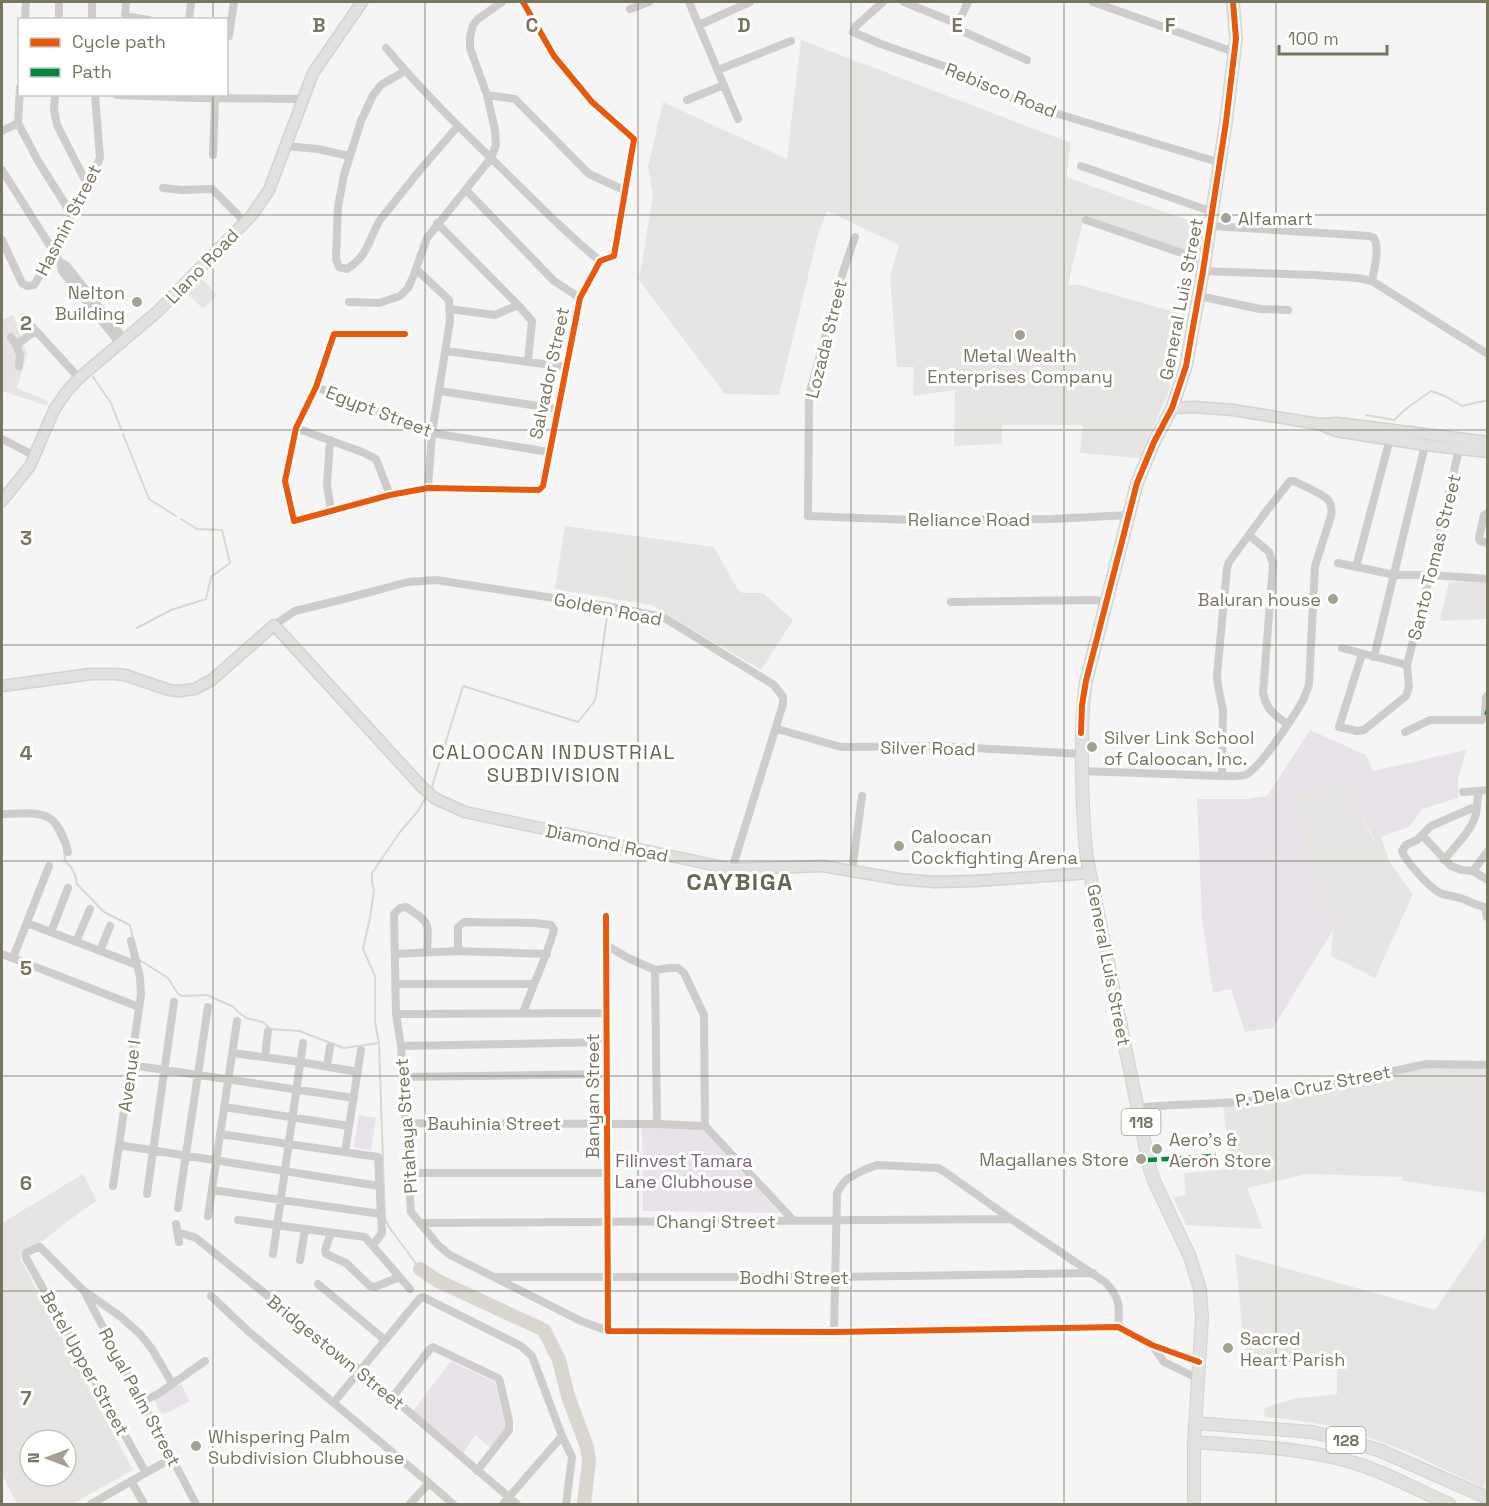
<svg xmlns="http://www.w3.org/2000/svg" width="1489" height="1506" viewBox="0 0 1489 1506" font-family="'Space Grotesk',sans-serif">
  <rect width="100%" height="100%" fill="#f5f5f6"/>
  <path fill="#e6e5e4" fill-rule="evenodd" d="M801,40L1071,143L1066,177L1207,227L1203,258L1084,217L1068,285H1079L1189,316L1167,396L1139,458L1080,453L1083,425H1002V444L954,446L955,390L913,396L914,367H897L890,277L899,245L827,211L818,235L779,395L725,394L639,280L653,195L648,167L663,102L787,159Z
    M201,278L217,295L203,309L186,292Z
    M13,315L27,354L17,388L48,401L47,406L2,391V320Z
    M565,526L714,547L738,590L743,593H763L793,620L761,670L651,605L555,589Z
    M1449,582L1487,583V619L1440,621Z
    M1344,779L1374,841L1381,837L1390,863L1413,894L1375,978L1331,956L1334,916L1316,896L1295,796Z
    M1425,1067L1487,1069V1193L1403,1181L1402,1177L1307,1174L1247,1188L1263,1229L1186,1225L1173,1197L1186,1195L1184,1173L1231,1169L1223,1106Z
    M83,1174L97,1201L80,1212L20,1258L133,1470L72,1504H17L2,1475V1223ZM30,1440H66V1476H30Z
    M1487,1233L1488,1476H1486L1484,1488L1408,1452L1368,1437L1326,1425L1286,1419L1265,1417L1264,1408L1294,1399L1337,1394V1361L1246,1363L1235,1254L1435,1310Z"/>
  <path fill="#e8e3e9" d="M1310,730L1366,755L1373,771L1466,750L1458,779V798L1422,809L1409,827L1381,837L1375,841L1344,780L1295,796L1316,896L1334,916L1333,930L1273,1028L1245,1032L1231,989L1213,993L1202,918L1197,799H1248L1267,796Z
    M359,1115L376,1118L371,1150L354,1147Z
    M642,1127H700L780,1213L643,1211Z
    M451,1361L495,1382L507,1426L492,1449L475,1435L463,1454L413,1411Z
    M181,1384L190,1401L162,1415L153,1398Z"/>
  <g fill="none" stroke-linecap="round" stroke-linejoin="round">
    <path stroke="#dad6d0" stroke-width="2" d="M93,377L111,403L121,429
      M1366,415L1394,420L1407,408L1431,391L1445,396L1462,406L1488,400
      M123,434L149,499L176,516
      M137,628L171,610L206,599L211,577L230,563L222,530L197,529L181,519
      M431,790L463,686L578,722L594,702L596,696L607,616
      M53,825L61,841
      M64,850L65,861L71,867L75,875L77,884L104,912L130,925L133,939
      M138,959L168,978L178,994L182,996L207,995L234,1007L238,1012L246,1018L263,1022L270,1029L299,1031L344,1048L379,1043
      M420,1269L389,1227L385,1219L379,1043L375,1022V976L363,949L370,918L374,890L372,883V873L400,832L418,811L426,797"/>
    <path stroke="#dad6d0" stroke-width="14" d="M420,1269L438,1281L544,1330L559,1360L568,1396L587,1447L589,1461L584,1504"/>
    <defs>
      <path id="secondary" d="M1172,408L1194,407L1233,410L1319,424L1336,431L1425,445L1488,452
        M1322,424L1337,423L1488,442
        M2,501L30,466L54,410L67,391L79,378L157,312L252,215L269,190L313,73L362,2
        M2,686L91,674H115L125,675L169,690L179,691L195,689L213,679L274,625L423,788L436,799L465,812L732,869L823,866L899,879L935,882L975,881L1090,873"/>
      <path id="primary" d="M1195,1423L1312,1432L1349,1441L1381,1451L1488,1498
        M1194,1442C1244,1446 1295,1447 1344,1460C1380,1469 1415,1489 1449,1504
        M1194,1504V1442L1202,1318L1200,1289L1190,1257L1155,1183L1150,1169L1087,859C1083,825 1082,791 1082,756C1082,730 1082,706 1086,681L1137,483L1154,442L1172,408L1186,366L1203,271L1226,122L1236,39L1233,2"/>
    </defs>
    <use href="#secondary" stroke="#d4d3d2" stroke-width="13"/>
    <use href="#primary" stroke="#d3d3d3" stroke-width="14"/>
    <path stroke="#cecdcc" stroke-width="8" d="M126,2L125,16L149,20
      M689,2L738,119
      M883,2L856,26L853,32L881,44L949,68L1025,104L1221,163
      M904,2L958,24L962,31L1027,60
      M1093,2L1234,52
      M630,9L649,2
      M25,20L26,2
      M59,20V2
      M92,20V2
      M189,20L191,2
      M958,24L968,2
      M699,25L750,2
      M229,36L234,2
      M386,48C420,89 458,126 497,164C531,197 563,231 600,261
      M718,70L791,41
      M405,71L381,85L373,95L361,121L344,175L338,207L336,259L339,267L347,269C369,255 368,240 380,220L420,170L458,126
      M20,87L18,123L38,161L72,215
      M55,94L54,110L57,125L88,186
      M117,95L195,98L303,99
      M487,95L515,99L589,174L626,191
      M687,100L724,85
      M2,131L18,123
      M286,146L318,149L349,156
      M213,155L215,98
      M1081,166L1213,212
      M2,170L54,252L60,262L62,271L120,344
      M163,188L182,190L212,189L245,222
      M466,190L554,281L580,298
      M1086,220L1205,261
      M437,223L518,305L532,321L528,361
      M1211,226L1369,236L1374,238C1380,250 1374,268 1372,281
      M855,237L843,272L809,395L808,516L912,520L1053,519L1129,515
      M2,240L22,283L27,286L34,285L54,252L72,215L90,180L100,158L95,94
      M60,262L67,266L125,340
      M416,269L449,300L450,321L432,433L428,488
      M1203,271L1314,275L1358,278L1372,281L1488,354
      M1199,296L1260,309L1288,310
      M349,302L379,303L400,296L408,288L413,277L427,238L491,158L496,145L495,130L487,95L470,48V37L473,25L478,19L502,2
      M449,309L495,315L518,305
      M23,317L37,332
      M405,334H334L316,387L296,428L285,481L294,521L390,495L428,488L539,490L543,486L580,298L600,261L614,256L634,139L592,102L554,56L523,2
      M11,337L16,345L31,334L37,332L79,378
      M16,345L20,355L19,366
      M446,351L567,367
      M316,387L432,433L549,452
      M440,391L558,409
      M296,428L362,452L376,459L390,495
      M2,439L35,456
      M330,440L327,485L331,510
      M1488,513L1484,515L1479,538L1480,541L1488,543
      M1249,535L1269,552L1273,564L1263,693C1267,710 1273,714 1287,724
      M1338,563L1395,575H1430L1488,579
      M1356,567L1391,435
      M951,602L1096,600L1106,603
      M274,625L295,611L344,599L408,582L436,580L606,606L663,617L774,685L783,697V704L732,869
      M1342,648L1407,665
      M1362,654L1339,727L1357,731L1364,730L1406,696L1409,687L1407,665L1430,575L1459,449
      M1374,657L1426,441
      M777,729L841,747L937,746L1082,754
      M1405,732L1430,720H1482L1485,717L1486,697L1488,695
      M1082,771L1222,776C1229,776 1238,777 1245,775C1259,770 1294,716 1302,702C1305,696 1307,690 1309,685L1315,566L1331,516C1332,511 1332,506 1329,501C1324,494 1303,486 1294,481H1290L1265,513L1229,562L1227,568L1217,675L1218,686L1223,710L1222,776
      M1463,792L1488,790
      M1477,806L1431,826L1417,840L1406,845L1402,851C1406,862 1429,887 1440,893C1447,896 1456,896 1463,899C1471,902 1477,906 1485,907
      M2,814C41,813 57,808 68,852
      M1423,836L1451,866L1462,870L1473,871L1488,880
      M1444,860C1454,847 1468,835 1474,820C1478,811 1476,801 1479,792
      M852,871L862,796
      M1473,871L1488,851
      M1485,907L1487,917
      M606,916L608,1331L834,1332L1118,1327L1152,1345L1199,1362
      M27,923L137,965
      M51,932L68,888
      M76,942L90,909
      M606,945L628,958L655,970L669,968H678L684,973L704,1015L705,1126
      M100,951L110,926
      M458,951V927L464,922L535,923L551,925L554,930C546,958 533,985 523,1013
      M427,952C428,922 432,924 406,907L400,908L394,914L396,1014L401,1046L411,1212L438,1245L450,1255L581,1321L608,1331
      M2,954L139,1007
      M395,954L458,951L547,954
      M13,958L49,866
      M655,970L657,1124
      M395,984H534
      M396,1014L607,1013
      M401,1046L607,1042
      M233,1053L300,1062L358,1072
      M265,1057L268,1031
      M131,1065L354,1098
      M327,1066L330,1047
      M402,1077L607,1074
      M224,1107L349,1126
      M1138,1108C1178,1103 1218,1105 1257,1100L1417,1066L1427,1064L1488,1065
      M406,1123L657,1124L705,1126L793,1220
      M220,1134L378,1157L382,1233L373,1245
      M119,1145L379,1186
      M345,1152L361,1050
      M409,1173H608
      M113,1186L141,995L140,977L131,941
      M212,1190L381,1214
      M147,1194L174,1002
      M178,1208L208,1007
      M208,1216L237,1021
      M238,1220L365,1237L410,1289
      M420,1223L1011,1219
      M176,1224L179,1242
      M178,1233L184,1234L196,1238L361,1371L517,1504
      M331,1233L325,1250L326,1254L346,1263L370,1286L375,1287L399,1277
      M273,1254L303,1043
      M300,1260L305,1229
      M497,1277H835L1093,1273
      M318,1284L385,1340
      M84,1291L196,1504
      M211,1296L248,1331L429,1483L453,1504
      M834,1332L837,1193L841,1186L847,1179L864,1170L877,1165L938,1168L945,1172L1011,1219L1105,1282C1120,1297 1120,1306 1118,1327
      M1152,1345L1164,1362L1197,1378
      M392,1398L430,1349L433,1347L498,1378L500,1382L509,1421V1430L477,1471
      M143,1401L158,1394L205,1361
      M334,1402L420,1298L423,1297L521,1346L532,1356L562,1436L572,1457L566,1504
      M146,1473L26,1258V1253L38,1247H40L83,1290L121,1317L140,1334L152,1349L172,1383
      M131,1481L144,1504
      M91,1504L172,1458
      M410,1504L429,1483
      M503,1504L562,1436"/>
    <use href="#secondary" stroke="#e1e1e0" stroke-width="10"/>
    <use href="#primary" stroke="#e1e1e0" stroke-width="12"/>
    <path stroke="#00873e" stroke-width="4.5" stroke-dasharray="9 4.5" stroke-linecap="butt" d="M1485,712L1488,713
      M1148,1160L1216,1156"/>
    <defs>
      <path id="cycleway" d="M405,334H334L316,387L296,428L285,481L294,521L390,495L428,488L539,490L543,486L580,298L600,261L614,256L634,139L592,102L554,56L523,2
        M1081,733L1082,705L1086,681L1137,483L1154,442L1172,408L1186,366L1203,271L1226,122L1236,39L1233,2
        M606,916L608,1331L834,1332L1118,1327L1152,1345L1199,1362"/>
    </defs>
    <use href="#cycleway" stroke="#fff" stroke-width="10"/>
    <use href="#cycleway" stroke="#e8590c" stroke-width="6"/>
  </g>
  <path fill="none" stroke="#78745e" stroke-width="1.5" stroke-opacity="0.55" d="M213,2V20M425,2V1504M638,2V1504M851,2V1504M1064,2V1504M1276,2V1504M213,94V1504M2,215H1488M2,430H1488M2,645H1488M2,861H1488M2,1076H1488M2,1291H1488"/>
  <g fill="#a4a193" stroke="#fff" stroke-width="2">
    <circle cx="1226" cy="218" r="6"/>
    <circle cx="137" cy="302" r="6"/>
    <circle cx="1020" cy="335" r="6"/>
    <circle cx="1333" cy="599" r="6"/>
    <circle cx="1092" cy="747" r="6"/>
    <circle cx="899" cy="846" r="6"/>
    <circle cx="1157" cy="1149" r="6"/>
    <circle cx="1141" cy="1159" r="6"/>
    <circle cx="1228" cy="1348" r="6"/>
    <circle cx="196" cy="1446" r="6"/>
  </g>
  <g text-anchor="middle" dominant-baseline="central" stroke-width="6" stroke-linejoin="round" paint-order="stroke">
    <g fill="#fff" stroke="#a09e8e" stroke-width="1.5">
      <rect x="1121.5" y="1109" width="39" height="26" rx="4.5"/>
      <rect x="1326.5" y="1427" width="39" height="26" rx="4.5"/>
    </g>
    <g font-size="16" font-weight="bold" fill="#78745e">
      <text x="1141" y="1122">118</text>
      <text x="1346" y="1440">128</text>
    </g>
    <g font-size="18" fill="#78745e" stroke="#fff">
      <text transform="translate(1001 90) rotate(22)">Rebisco Road</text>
      <text transform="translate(68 220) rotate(-63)">Hasmin Street</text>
      <text transform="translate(202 266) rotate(-46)">Llano Road</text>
      <text transform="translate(1181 299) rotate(-79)">General Luis Street</text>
      <text transform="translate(826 339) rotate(-76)">Lozada Street</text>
      <text transform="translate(549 373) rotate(-78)">Salvador Street</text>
      <text transform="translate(379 411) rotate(21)">Egypt Street</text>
      <text x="969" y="519">Reliance Road</text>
      <text transform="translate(1434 557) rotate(-76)">Santo Tomas Street</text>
      <text transform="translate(608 609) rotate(11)">Golden Road</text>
      <text transform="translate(928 748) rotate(1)">Silver Road</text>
      <text transform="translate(607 843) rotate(12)">Diamond Road</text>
      <text transform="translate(1109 965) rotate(79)">General Luis Street</text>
      <text transform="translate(129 1076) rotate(-82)">Avenue I</text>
      <text transform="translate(1313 1086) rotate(-11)">P. Dela Cruz Street</text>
      <text transform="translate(592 1096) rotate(-90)">Banyan Street</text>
      <text x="494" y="1123">Bauhinia Street</text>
      <text transform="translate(406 1126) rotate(-94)">Pitahaya Street</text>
      <text x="716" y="1221">Changi Street</text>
      <text x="794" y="1277">Bodhi Street</text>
      <text transform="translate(336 1352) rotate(39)">Bridgestown Street</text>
      <text transform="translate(85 1363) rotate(61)">Betel Upper Street</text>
      <text transform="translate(140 1397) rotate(62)">Royal Palm Street</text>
    </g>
    <g font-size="18" fill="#78745e" stroke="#fff" text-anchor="start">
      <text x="1238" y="218">Alfamart</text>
      <text x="125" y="292" text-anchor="end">Nelton<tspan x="125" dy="21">Building</tspan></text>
      <text x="1020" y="355" text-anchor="middle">Metal Wealth<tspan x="1020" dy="21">Enterprises Company</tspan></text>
      <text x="1321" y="599" text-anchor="end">Baluran house</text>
      <text x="1104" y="737">Silver Link School<tspan x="1104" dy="21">of Caloocan, Inc.</tspan></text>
      <text x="911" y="836">Caloocan<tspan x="911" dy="21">Cockfighting Arena</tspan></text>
      <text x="1169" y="1139">Aero's &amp;<tspan x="1169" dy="21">Aeron Store</tspan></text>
      <text x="1129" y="1159" text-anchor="end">Magallanes Store</text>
      <text x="1240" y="1338">Sacred<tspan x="1240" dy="21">Heart Parish</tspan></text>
      <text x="208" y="1436">Whispering Palm<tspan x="208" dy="21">Subdivision Clubhouse</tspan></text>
    </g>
    <g font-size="18" fill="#7b6577" stroke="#fff">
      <text x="684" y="1160">Filinvest Tamara<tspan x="684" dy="21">Lane Clubhouse</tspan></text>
    </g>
    <g font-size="20" letter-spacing="1.5" fill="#696654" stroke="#fff">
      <text x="554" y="752">CALOOCAN INDUSTRIAL<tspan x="554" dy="23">SUBDIVISION</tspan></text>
    </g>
    <g font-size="24" font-weight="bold" letter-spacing="1.5" fill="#696654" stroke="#fff">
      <text x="740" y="881">CAYBIGA</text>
    </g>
  </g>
  <g font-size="20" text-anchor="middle" font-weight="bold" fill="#78745e" stroke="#fff" stroke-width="6" stroke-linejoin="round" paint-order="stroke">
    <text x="319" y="32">B</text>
    <text x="532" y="32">C</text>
    <text x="744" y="32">D</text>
    <text x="957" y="32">E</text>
    <text x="1170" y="32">F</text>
    <text x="26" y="330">2</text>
    <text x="26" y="545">3</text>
    <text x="26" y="760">4</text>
    <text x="26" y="975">5</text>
    <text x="26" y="1190">6</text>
    <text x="26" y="1405">7</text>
  </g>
  <rect width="1489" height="1506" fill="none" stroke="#78745e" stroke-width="6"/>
  <rect x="18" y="18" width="210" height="78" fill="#ffffff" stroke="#c9c7bf" stroke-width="1.5"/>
  <rect x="30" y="38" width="30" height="9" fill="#e8590c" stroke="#c9c7bf" stroke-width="1.5"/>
  <text x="72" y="48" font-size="18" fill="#78745e">Cycle path</text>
  <rect x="30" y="68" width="30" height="9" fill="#00873e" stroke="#c9c7bf" stroke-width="1.5"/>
  <text x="72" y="78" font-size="18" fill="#78745e">Path</text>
  <g transform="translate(48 1458) rotate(270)"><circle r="28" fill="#ffffff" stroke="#c9c7bf" stroke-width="1.5"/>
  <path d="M0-4.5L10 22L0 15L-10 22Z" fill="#a4a193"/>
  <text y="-9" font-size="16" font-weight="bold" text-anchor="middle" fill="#78745e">N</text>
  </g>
  <path d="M1279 45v9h108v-9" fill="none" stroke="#78745e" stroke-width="3"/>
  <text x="1288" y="45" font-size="18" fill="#78745e" stroke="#ffffff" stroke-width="4.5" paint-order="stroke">100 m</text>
</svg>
